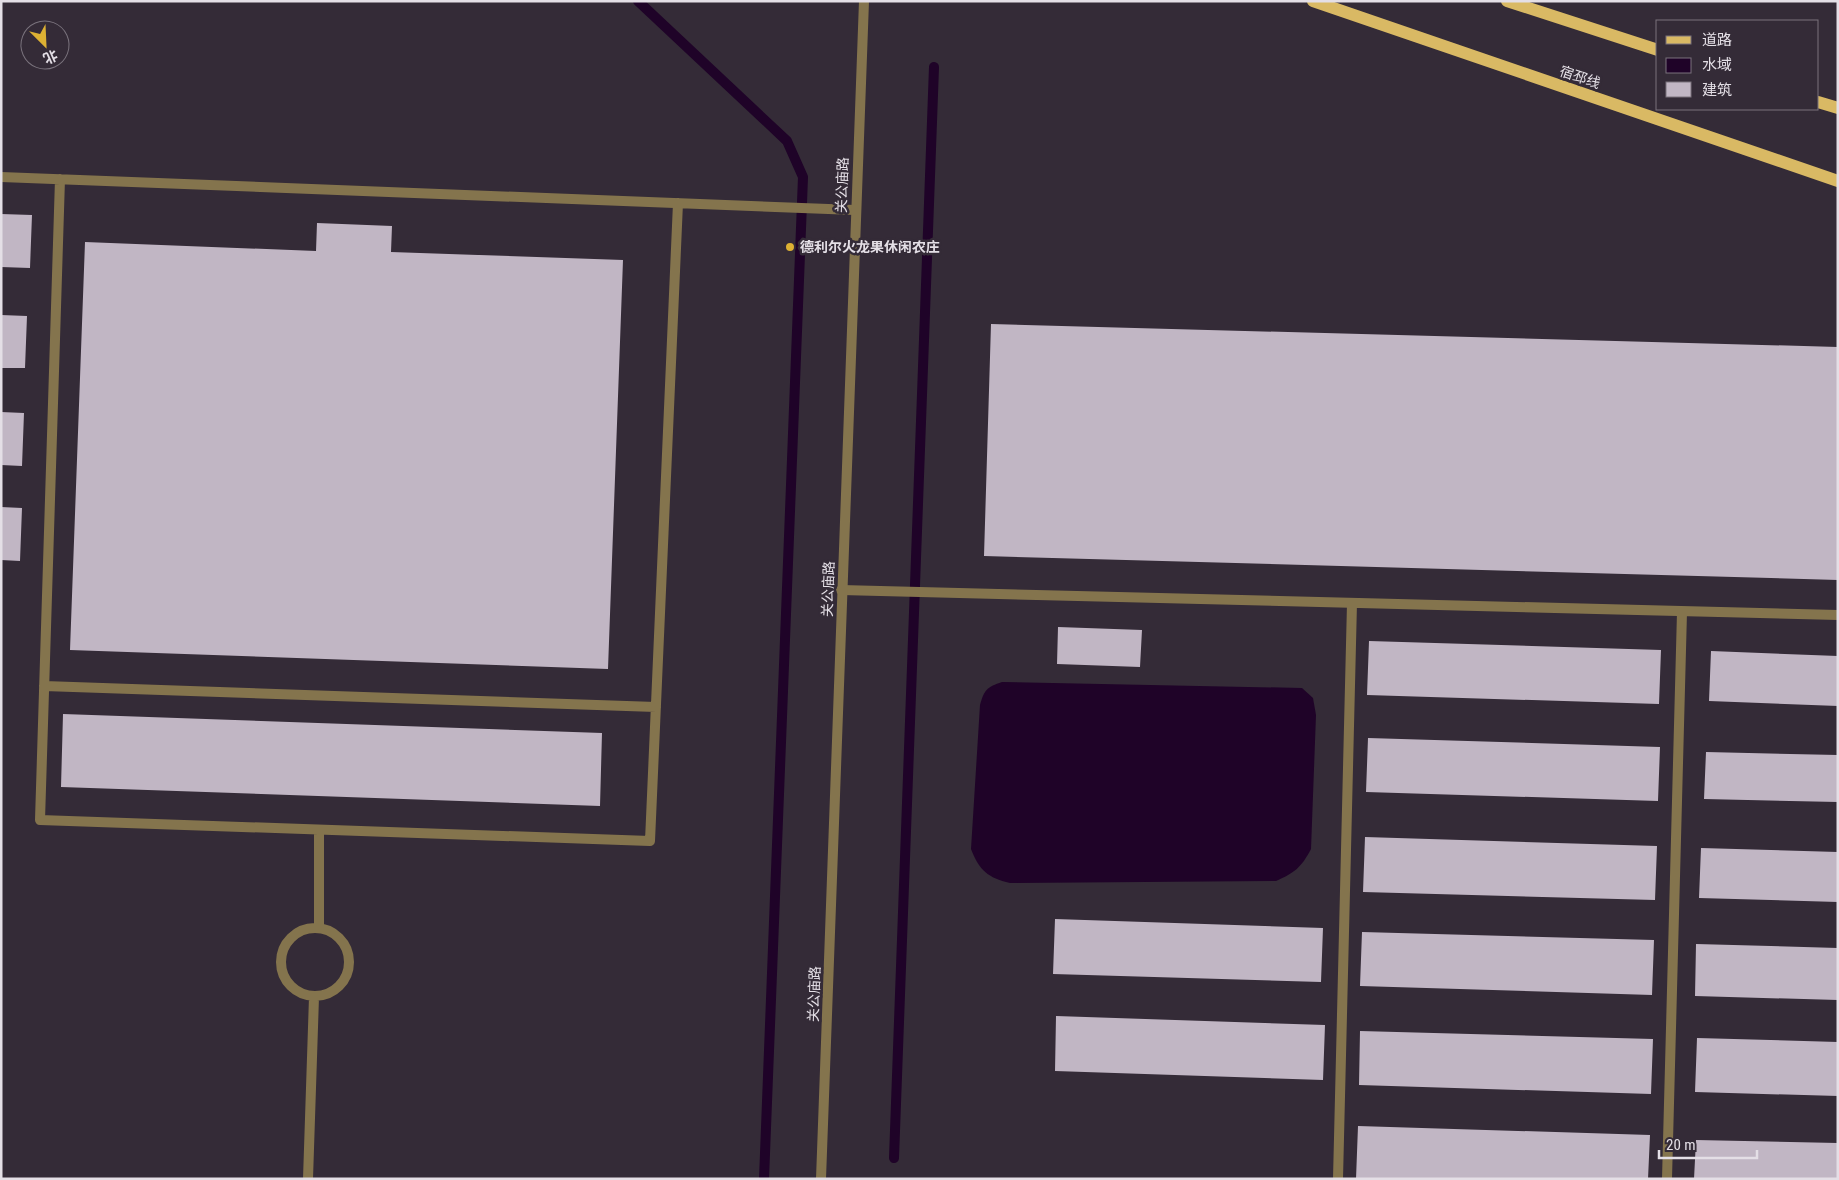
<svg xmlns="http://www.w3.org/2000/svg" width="1839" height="1180" viewBox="0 0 1839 1180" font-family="'Roboto Condensed','Noto Sans SC',sans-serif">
  <rect width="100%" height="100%" fill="#342b37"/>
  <path fill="#1f0328" d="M1002,682L1302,688L1313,698L1316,715L1311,849C1301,868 1294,873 1276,881L1010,883C988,878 979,870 971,849L980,705C984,690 987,687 1002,682Z"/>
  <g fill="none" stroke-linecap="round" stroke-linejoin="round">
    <path stroke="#1f0328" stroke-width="10" d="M638,1L787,141L803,177L764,1179
      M894,1158L934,67"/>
  </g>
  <path fill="#c1b6c4" d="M1,214L32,215L30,268L1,267Z
    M317,223L392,226L391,252L623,260L608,669L70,650L85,242L316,251Z
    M1,315L27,316L25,368H1Z
    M991,324L1838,347V580L984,556Z
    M1,412L24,413L22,466L1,465Z
    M1,507L22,508L20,561L1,560Z
    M1058,627L1142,630L1140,667L1057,664Z
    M1369,641L1661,650L1659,704L1367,695Z
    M1711,651L1838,656V706L1709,701Z
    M63,714L602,733L600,806L61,787Z
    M1368,738L1660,747L1658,801L1366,792Z
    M1706,752L1838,755V802L1704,799Z
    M1365,837L1657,846L1655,900L1363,892Z
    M1701,848L1838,852V902L1699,898Z
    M1055,919L1323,928L1321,982L1053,974Z
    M1362,932L1654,940L1652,995L1360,986Z
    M1696,944L1838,948V1000L1695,996Z
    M1056,1016L1325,1025L1323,1080L1055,1071Z
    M1360,1031L1653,1039L1651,1094L1359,1085Z
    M1697,1038L1838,1042V1096L1695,1092Z
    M1358,1126L1650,1135L1648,1179H1356Z
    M1696,1140L1838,1143V1179H1694Z"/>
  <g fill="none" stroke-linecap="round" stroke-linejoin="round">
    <path stroke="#84744d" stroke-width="10" d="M1,177L855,210
      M60,179L40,820L650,841L678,203
      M841,590L1838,615
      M44,686L656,707
      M319,927V830
      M281 962a34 34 0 1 1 68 0a34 34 0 1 1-68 0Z
      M308,1179L314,997
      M1338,1179L1352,603
      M1667,1179L1682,612"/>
    <path stroke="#84744d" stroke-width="10" d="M821,1179L864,1"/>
    <path stroke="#d9b964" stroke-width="12" d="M1313,1L1838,181
      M1507,1L1658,50
      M1818,102L1838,108"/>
  </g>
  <circle fill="#ddb133" stroke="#342b37" stroke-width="2" cx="790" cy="247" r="5"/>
  <g text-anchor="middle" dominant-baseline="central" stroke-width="5" stroke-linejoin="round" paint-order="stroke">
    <g font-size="14" fill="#e4dfe6" stroke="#342b37">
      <text transform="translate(1580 77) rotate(19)">宿邳线</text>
      <text transform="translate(842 185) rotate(-88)">关公庙路</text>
      <text transform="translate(828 589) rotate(-88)">关公庙路</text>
      <text transform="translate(814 994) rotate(-88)">关公庙路</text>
    </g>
    <g font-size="14" font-weight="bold" fill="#e4dfe6" stroke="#342b37" text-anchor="start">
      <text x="800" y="247">德利尔火龙果休闲农庄</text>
    </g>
  </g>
  <rect width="1839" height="1180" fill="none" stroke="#e4dfe6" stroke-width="5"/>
  <rect x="1656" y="20" width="162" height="90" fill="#342b37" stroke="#7a737d"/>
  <rect x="1666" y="36" width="25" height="8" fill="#d9b964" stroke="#7a737d"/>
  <text x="1702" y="45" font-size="15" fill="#e4dfe6">道路</text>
  <rect x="1666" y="58" width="25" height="15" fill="#1f0328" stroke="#7a737d"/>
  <text x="1702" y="70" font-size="15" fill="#e4dfe6">水域</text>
  <rect x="1666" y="82" width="25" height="15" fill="#c1b6c4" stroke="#7a737d"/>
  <text x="1702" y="95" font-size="15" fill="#e4dfe6">建筑</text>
  <g transform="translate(45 45) rotate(156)"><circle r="24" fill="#342b37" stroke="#7a737d"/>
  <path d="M0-4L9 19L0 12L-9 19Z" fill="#ddb133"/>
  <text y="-8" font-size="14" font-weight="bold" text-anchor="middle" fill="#e4dfe6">北</text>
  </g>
  <path d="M1659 1150v8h98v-8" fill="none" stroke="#e4dfe6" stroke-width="2.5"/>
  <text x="1666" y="1150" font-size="15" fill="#e4dfe6" stroke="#342b37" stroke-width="4" paint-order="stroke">20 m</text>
</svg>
